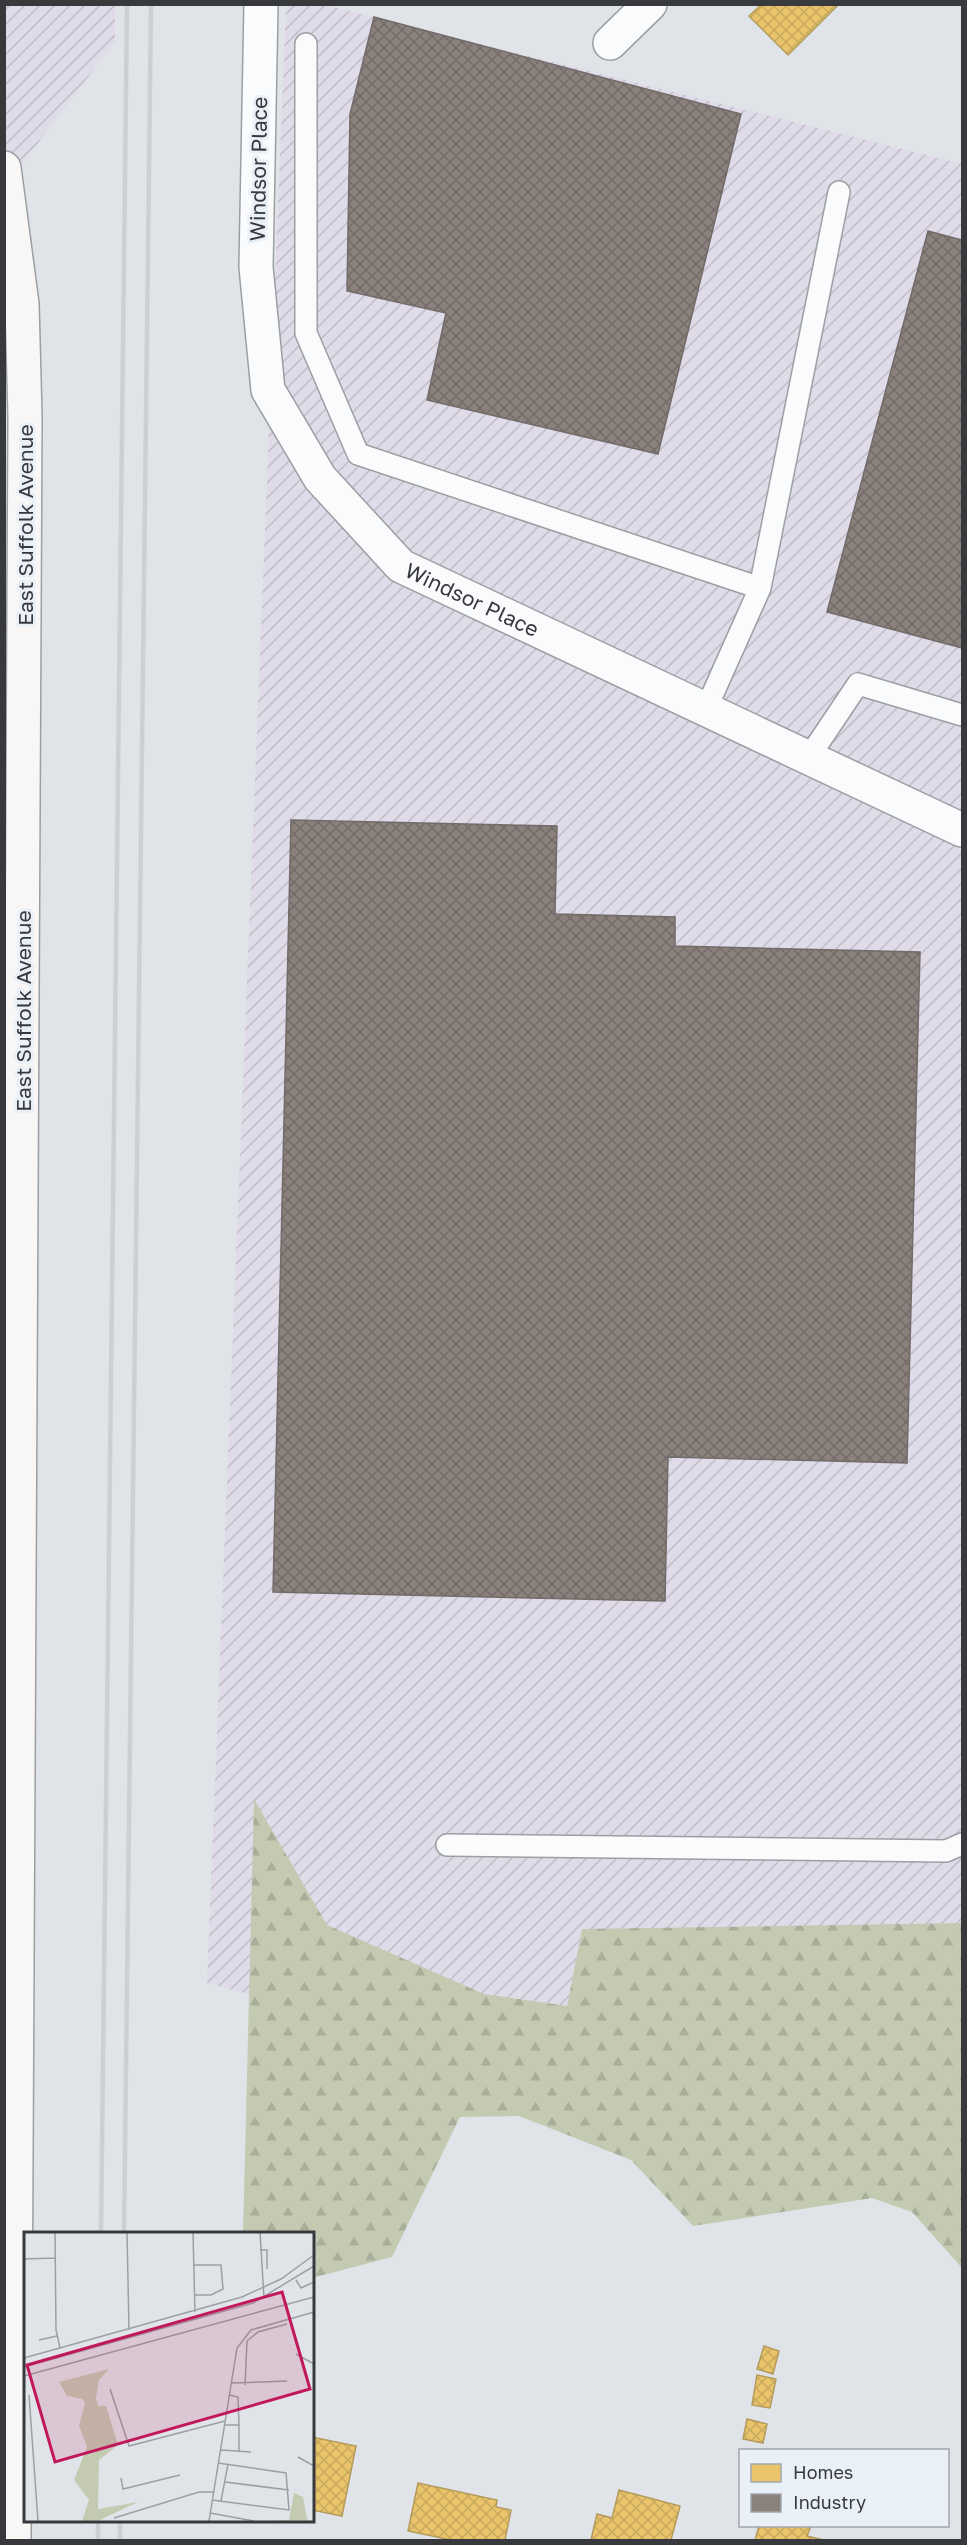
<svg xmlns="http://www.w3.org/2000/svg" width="967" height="2545" viewBox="0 0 967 2545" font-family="'Golos Text',sans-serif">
  <defs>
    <pattern id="industrial-furrows" width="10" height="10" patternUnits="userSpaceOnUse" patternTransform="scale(1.5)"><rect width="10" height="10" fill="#dfdbe8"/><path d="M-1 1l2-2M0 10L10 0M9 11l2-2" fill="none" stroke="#c0bdc8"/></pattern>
    <pattern id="forest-firs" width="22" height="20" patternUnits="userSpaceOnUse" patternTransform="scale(1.5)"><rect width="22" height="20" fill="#c4cab2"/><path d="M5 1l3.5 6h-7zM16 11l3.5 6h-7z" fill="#a9ae9a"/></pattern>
    <pattern id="homes-cross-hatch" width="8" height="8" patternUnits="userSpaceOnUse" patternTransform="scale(1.5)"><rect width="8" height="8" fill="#e9c46a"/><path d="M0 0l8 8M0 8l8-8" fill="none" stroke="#c8a95d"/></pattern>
    <pattern id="industry-cross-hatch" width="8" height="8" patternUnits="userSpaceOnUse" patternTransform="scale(1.5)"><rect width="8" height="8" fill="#8a817c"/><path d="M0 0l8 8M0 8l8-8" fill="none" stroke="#726b67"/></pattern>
  </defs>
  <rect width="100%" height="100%" fill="#e0e4e8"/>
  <path fill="url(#industrial-furrows)" d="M321,4L962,164V2189L207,1983L286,5Z
    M5,5H115V42L5,186Z"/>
  <path fill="url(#forest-firs)" d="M254,1799L327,1925L484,1994L567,2006L582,1929L962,1923V2268L912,2212L872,2198L693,2226L631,2160L519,2116L460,2117L392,2257L312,2278V2233H243Z"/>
  <path fill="url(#homes-cross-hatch)" stroke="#b49a5c" stroke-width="1.5" d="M762,4H836L837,6L788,55L749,16Z
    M764,2346L779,2351L773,2374L757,2369Z
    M757,2375L776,2379L770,2408L752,2405Z
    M747,2419L767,2424L763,2443L743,2439Z
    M312,2437L356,2446L342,2516L312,2510Z
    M418,2483L497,2500L496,2507L511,2510L505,2540H451L408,2531Z
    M619,2490L680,2506L671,2540H591L597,2514L612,2518Z
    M759,2526H811L807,2536L824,2540H755Z"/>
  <path fill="url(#industry-cross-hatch)" stroke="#716b69" stroke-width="1.5" d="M374,17L741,114L658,454L427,400L446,313L347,291L350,114Z
    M928,231L962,240V648L827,612Z
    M291,820L557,826L555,914L675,917V946L920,952L907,1463L668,1457L665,1601L273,1592Z"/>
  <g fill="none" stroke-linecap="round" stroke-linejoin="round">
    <defs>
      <path id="service" d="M306,44V333L358,454L760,588
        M706,709L760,588L839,192
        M809,757L858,684L962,715
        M447,1845L946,1851L962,1844"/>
      <g id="minor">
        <path id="s1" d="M261,4L256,267L268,390L320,478L401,566L962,830"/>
        <path d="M610,43L650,4"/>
      </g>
      <path id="secondary" d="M4,168L22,304L25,417L14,2540"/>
    </defs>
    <use href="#service" stroke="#9c9fa2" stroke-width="24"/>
    <use href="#minor" stroke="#9c9fa2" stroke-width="36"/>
    <use href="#secondary" stroke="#9c9fa2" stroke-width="36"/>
    <use href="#service" stroke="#fafbfc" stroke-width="21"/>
    <use href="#minor" stroke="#fafbfc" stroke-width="33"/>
    <use href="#secondary" stroke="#f8f7f6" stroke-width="33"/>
    <path stroke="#cdcfd0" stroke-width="4.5" d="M101,2233L127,4
      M124,2233L151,4
      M98,2540V2520
      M120,2540V2520"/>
  </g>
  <g text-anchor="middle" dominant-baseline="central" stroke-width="6" stroke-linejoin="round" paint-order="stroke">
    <g font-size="21" fill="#37393d" stroke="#eaf0f8">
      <text transform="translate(258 169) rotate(-89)">Windsor Place</text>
      <text transform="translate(25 525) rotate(-90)">East Suffolk Avenue</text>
      <text stroke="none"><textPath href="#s1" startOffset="687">Windsor Place</textPath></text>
      <text transform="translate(23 1011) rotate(-90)">East Suffolk Avenue</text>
    </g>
  </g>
  <g transform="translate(24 2232)">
    <rect width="290" height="290" fill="#e0e4e8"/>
    <path d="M85,137L75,148L72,166L74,174H82L94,213L75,228L74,277L114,270L74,289H58L65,268L50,248L63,215L55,193L61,172L59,167L43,164L35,150ZM270,261L279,265L283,287L287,289H247L265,288Z" fill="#c4cab2"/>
    <path fill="none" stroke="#9ca0a4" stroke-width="1.5" d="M31,0L32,98L36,116M103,0L105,98M169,0L171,80M236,0L240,66M236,18H243V37M0,27L31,26M169,33H197L199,57L187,63H170M272,48L277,56L290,50M15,108L33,104M272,122L290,132M0,126L218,65L257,47L290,23M0,135L229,71L290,34M0,144L290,65M208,151L263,149M221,153L223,109L234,100L263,92M86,157L105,214L201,189M5,163L14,289M206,163L214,165L215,193M201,193H215V219M197,218L227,220M274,225L290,234M97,246L99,257L156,243M201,250L265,258M188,268L265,278L262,241L194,231M197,269L204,232M186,281L230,289M90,286L175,260H190M185,289L213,116L227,98L290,80"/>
    <path fill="#c2185b" fill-opacity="0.15" stroke="#c2185b" stroke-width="3" d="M258,60L286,157L31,230L3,133Z"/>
    <rect width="290" height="290" fill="none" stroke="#37393d" stroke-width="3"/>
  </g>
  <rect width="967" height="2545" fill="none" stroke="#37393d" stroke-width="12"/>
  <rect x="739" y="2449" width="210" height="78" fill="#eaf0f8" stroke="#a2a7ad" stroke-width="1.5"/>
  <rect x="751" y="2464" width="30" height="18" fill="#e9c46a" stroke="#a2a7ad" stroke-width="1.5"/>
  <text x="793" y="2479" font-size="18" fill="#37393d">Homes</text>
  <rect x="751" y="2494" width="30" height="18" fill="#8a817c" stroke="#a2a7ad" stroke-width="1.5"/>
  <text x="793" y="2509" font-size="18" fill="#37393d">Industry</text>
</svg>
